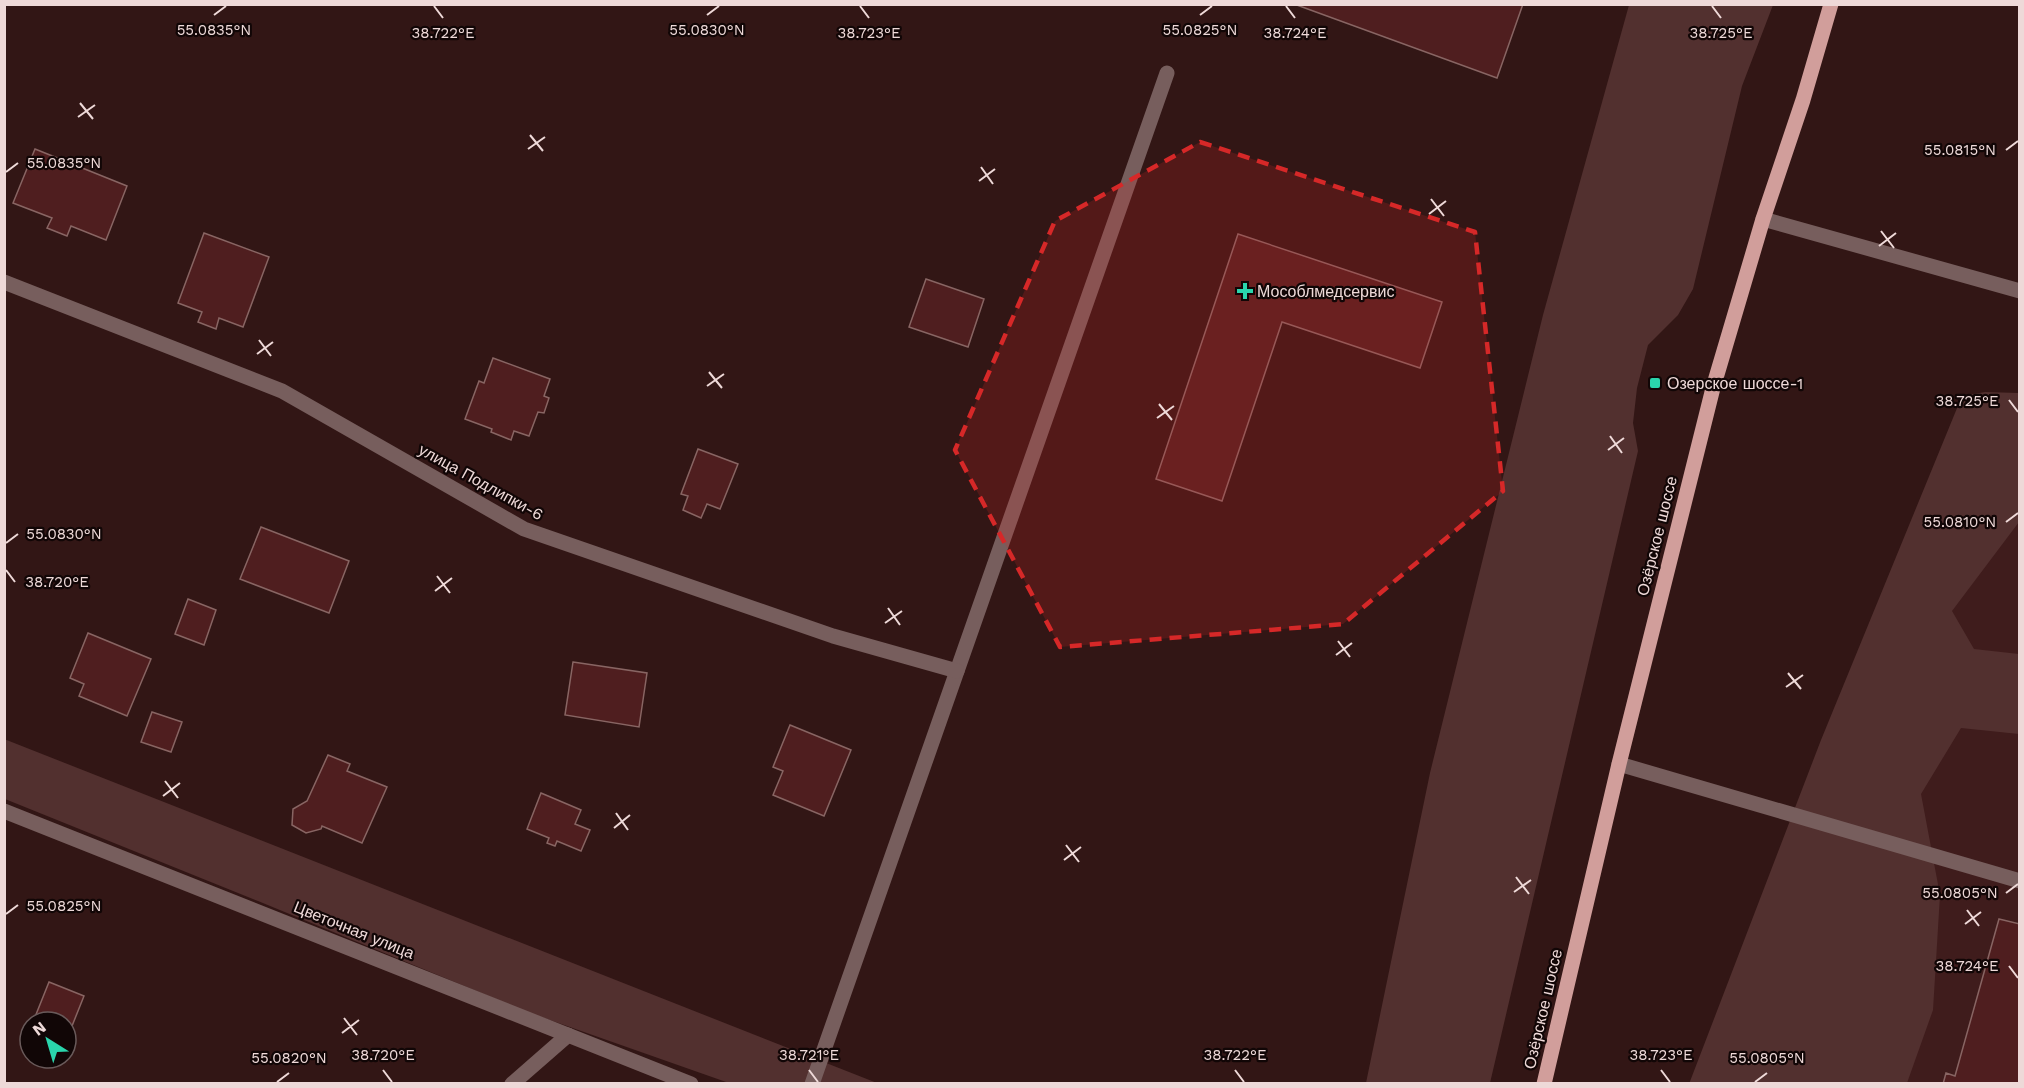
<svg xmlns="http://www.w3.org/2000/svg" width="2024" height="1088" viewBox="0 0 2024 1088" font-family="'Work Sans',sans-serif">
  <rect width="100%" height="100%" fill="#321615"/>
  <path fill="#3f1c1c" d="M1998,454L2019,460V1083L1813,1084Z"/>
  <path fill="#52302f" d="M1629,5H1773L1742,86L1693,289L1678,315L1648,345L1637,388L1633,423L1638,451L1490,1083H1366L1430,773L1543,315Z
    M1985,392L2019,393V522L1952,611L1974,649L2019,654V734L1961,728L1921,794L1940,895L1933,1010L1907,1083L1689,1084L1821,740L1962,396Z
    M4,739L877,1083H729L530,1013L258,901L5,799Z"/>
  <path fill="#4f1e1f" stroke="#886563" stroke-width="1.5" d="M1294,4H1523L1497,78Z
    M35,149L127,186L106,240L71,226L67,236L47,228L52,218L13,203Z
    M204,233L269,257L243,327L219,318L216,329L198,322L202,312L178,303Z
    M1238,234L1442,302L1420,368L1282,322L1222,501L1156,479Z
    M926,279L984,299L968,347L909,327Z
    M493,358L550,379L544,396L549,398L544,413L538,412L529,436L514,431L511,440L491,432L492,429L465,419L479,381L484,383Z
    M698,449L738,464L720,509L707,504L701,518L683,510L688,496L681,494Z
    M261,527L349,561L329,613L240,579Z
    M188,599L216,610L204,645L175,634Z
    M88,633L151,659L127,716L79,696L84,684L70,678Z
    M573,662L647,673L639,727L565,715Z
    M152,712L182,722L171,752L141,742Z
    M790,725L851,750L824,816L773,795L783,771L773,767Z
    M328,755L350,764L347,771L387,787L362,843L322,826L321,829L306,833L292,825L293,809L307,801Z
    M541,793L581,810L575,824L590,830L581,851L557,841L555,846L547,843L549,838L527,829Z
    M1999,919L2020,924V1084H1943L1946,1073L1955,1076Z
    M49,982L84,996L68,1036L66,1035V1022H33Z"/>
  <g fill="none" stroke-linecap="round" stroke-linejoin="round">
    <path stroke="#775e5d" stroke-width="15" d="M1763,219L2020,291
      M1619,764L2020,881
      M512,1084L568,1035
      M812,1084L1167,73"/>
    <path stroke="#775e5d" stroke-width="15" d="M4,282L282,391L524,529L833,636L957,671
      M4,811L691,1084"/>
    <path stroke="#d19e9b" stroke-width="15" d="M1544,1084L1619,764L1713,388L1763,219L1803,100L1831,4"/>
  </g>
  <path fill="#d62828" fill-opacity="0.2" stroke="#d62828" stroke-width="4.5" stroke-dasharray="12 8" stroke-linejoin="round" d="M1200,142L1475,232L1503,491L1343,624L1060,647L955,450L1055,221Z"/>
  <path fill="none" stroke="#eed9d8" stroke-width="2" d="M434,6L443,18M860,6L869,18M1286,6L1295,18M1712,6L1721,18M214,15L226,6M707,15L719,6M1200,15L1212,6M80,103L93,119M78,117L95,105M530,135L543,151M528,149L545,137M2006,150L2018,141M981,167L993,184M6,172L18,163M979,181L995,169M1431,199L1444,216M1429,214L1446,201M1881,231L1894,248M1879,246L1896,233M259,340L271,356M257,354L273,342M709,372L722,388M707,386L724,374M2009,400L2018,412M1159,404L1172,420M1157,418L1174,406M1610,436L1622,453M1608,450L1624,438M2006,522L2018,513M6,543L18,534M6,570L15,582M437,576L450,593M435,591L452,578M888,608L900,625M885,623L902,611M1338,641L1350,657M1336,655L1352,643M1788,673L1801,689M1786,687L1803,675M165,781L178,798M163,796L180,783M616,813L628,830M614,828L630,815M1066,845L1079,862M1064,860L1081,847M1516,877L1529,894M1514,892L1531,880M2006,893L2018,884M1967,910L1979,926M6,914L18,905M1965,924L1981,912M2009,966L2018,978M344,1018L357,1035M342,1033L359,1020M383,1070L392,1082M809,1070L818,1082M1235,1070L1244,1082M1661,1070L1670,1082M277,1082L289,1073M1755,1082L1767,1073"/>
  <g fill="#2ad5ac" stroke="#110606" stroke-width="2">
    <path d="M1242 282h6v6h6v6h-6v6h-6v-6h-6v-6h6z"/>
    <rect x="1649" y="377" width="12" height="12" rx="3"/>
  </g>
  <g text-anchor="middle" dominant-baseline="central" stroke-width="4.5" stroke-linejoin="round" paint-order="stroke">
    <g font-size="16" fill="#eed9d8" stroke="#110606" text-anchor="start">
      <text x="1257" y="291">Мособлмедсервис</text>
      <text x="1667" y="383">Озерское шоссе-1</text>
    </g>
    <g font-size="16" fill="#eed9d8" stroke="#110606">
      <text transform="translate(481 482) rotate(29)">улица Подлипки-6</text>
      <text transform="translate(1657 536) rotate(-76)">Озёрское шоссе</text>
      <text transform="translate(354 930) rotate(22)">Цветочная улица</text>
      <text transform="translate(1543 1009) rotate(-77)">Озёрское шоссе</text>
    </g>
  </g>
  <g font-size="15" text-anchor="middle" fill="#eed9d8" stroke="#110606" stroke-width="4.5" stroke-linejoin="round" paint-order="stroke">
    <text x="707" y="35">55.0830°N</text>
    <text x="214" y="35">55.0835°N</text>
    <text x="1200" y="35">55.0825°N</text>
    <text x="443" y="38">38.722°E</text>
    <text x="869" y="38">38.723°E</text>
    <text x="1295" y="38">38.724°E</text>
    <text x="1721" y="38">38.725°E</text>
    <text x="1960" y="155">55.0815°N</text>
    <text x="64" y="168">55.0835°N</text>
    <text x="1967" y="406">38.725°E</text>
    <text x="1960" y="527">55.0810°N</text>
    <text x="64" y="539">55.0830°N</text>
    <text x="57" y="587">38.720°E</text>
    <text x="1960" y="898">55.0805°N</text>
    <text x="64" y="911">55.0825°N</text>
    <text x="1967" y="971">38.724°E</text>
    <text x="383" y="1060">38.720°E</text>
    <text x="809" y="1060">38.721°E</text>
    <text x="1235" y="1060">38.722°E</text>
    <text x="1661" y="1060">38.723°E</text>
    <text x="289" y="1063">55.0820°N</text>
    <text x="1767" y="1063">55.0805°N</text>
  </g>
  <rect width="2024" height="1088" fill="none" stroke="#eed9d8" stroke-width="12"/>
  <g transform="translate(48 1040) rotate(323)"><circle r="28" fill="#110606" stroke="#695a5a" stroke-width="1.5"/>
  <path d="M0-4.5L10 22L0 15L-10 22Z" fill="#2ad5ac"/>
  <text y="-9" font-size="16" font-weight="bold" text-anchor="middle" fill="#eed9d8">N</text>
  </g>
</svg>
